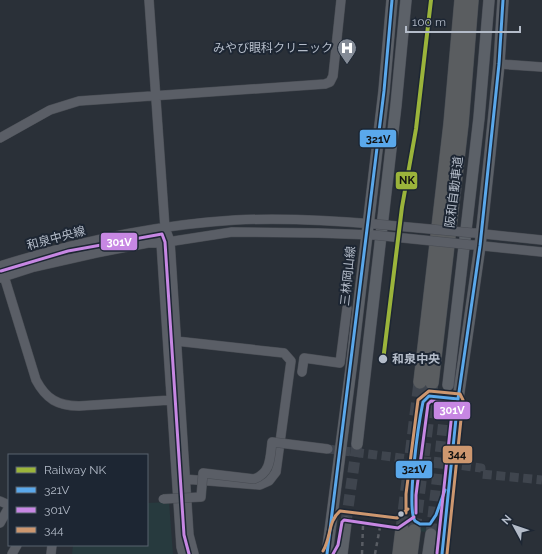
<svg xmlns="http://www.w3.org/2000/svg" width="542" height="554" viewBox="0 0 542 554" font-family="Raleway,'Noto Sans JP',sans-serif">
  <rect width="100%" height="100%" fill="#2a3038"/>
  <path fill="#273a3e" d="M169,502L173,554H72L73,545H147V503Z
    M350,520L427,528L440,523L435,554H433L435,533L350,523Z"/>
  <g fill="none" stroke-linecap="round" stroke-linejoin="round">
    <path stroke="#3f454e" stroke-width="9" stroke-dasharray="9 4.5" stroke-linecap="butt" d="M328,449L481,468V474L542,480"/>
    <path stroke="#3f454e" stroke-width="11" stroke-dasharray="11 5.5" stroke-linecap="butt" d="M346,522L357,444
      M431,534L448,385"/>
    <path stroke="#3f454e" stroke-width="13" stroke-dasharray="13 6" stroke-linecap="butt" d="M402,529L420,382
      M414,531L432,383"/>
    <defs>
      <path id="minor" d="M149,0L165,228L170,241L189,535L194,554
        M499,64L542,67
        M0,138L50,110L79,101L325,84L330,82L333,76L341,0
        M475,233L542,240
        M162,239L161,243L181,547L183,554
        M474,245L542,252
        M0,266C76,242 155,225 235,220C281,218 328,220 374,224
        M4,276L36,380C46,399 58,406 79,406L171,400
        M0,278L34,267L96,253L148,243H161L232,232L318,233L373,235
        M176,341L284,353L291,361L276,472L269,481L260,485L184,479
        M302,372L304,358L340,363L347,308
        M0,501L9,505
        M0,523L9,507
        M12,554L17,545
        M51,554L52,545"/>
      <path id="major" d="M448,385L479,118L489,0
        M357,444L396,105L406,0
        M327,554L352,361L384,91L392,0
        M342,554L346,522
        M428,554L431,534
        M442,554L458,399L480,246L490,153L499,64L503,0"/>
      <path id="highway" d="M420,382L450,124L461,0
        M432,383L462,124L472,0
        M399,554L402,529
        M411,554L414,531"/>
    </defs>
    <use href="#minor" stroke="#484c53" stroke-width="10"/>
    <use href="#major" stroke="#484c55" stroke-width="12"/>
    <use href="#highway" stroke="#474c53" stroke-width="14"/>
    <use href="#minor" stroke="#5a5e66" stroke-width="9"/>
    <use href="#major" stroke="#5c6168" stroke-width="11"/>
    <use href="#highway" stroke="#5a5d60" stroke-width="13"/>
    <path stroke="#595d64" stroke-width="2.5" stroke-dasharray="4 4" stroke-linecap="butt" d="M362,554L363,525
      M375,554L380,527"/>
    <defs>
      <path id="minor-bridge" d="M375,224L473,233
        M374,235L472,245
        M163,499L201,497L203,473L254,479C271,473 270,458 272,442L328,449"/>
    </defs>
    <use href="#minor-bridge" stroke="#484c53" stroke-width="10" stroke-linecap="butt"/>
    <use href="#minor-bridge" stroke="#5a5e66" stroke-width="9"/>
    <defs>
      <path id="bus-1" d="M445,490L436,515L430,524H420L415,521C406,507 419,421 423,402L429,396L458,399
        M327,554L384,91L392,0
        M442,554L458,399L480,246L499,64L503,0"/>
      <path id="bus-2" d="M1,271L68,251L162,234L165,242L184,535L189,554
        M416,513V495L428,404L431,401L453,403L437,553
        M333,554L338,545L342,522L344,520L398,528L414,517"/>
      <path id="bus-3" d="M406,513V494L418,400L429,391L460,394L463,400L447,554
        M323,551C331,538 328,521 340,511L397,518L408,509"/>
    </defs>
    <use href="#bus-1" stroke="#1d2633" stroke-width="6"/>
    <use href="#bus-2" stroke="#1d2633" stroke-width="6"/>
    <use href="#bus-3" stroke="#1d2633" stroke-width="6"/>
    <use href="#bus-1" stroke="#5aa8eb" stroke-width="3"/>
    <use href="#bus-2" stroke="#c787e3" stroke-width="3"/>
    <use href="#bus-3" stroke="#cd976f" stroke-width="3"/>
    <defs>
      <path id="rail-1" d="M383,361L402,207L416,129L431,0"/>
    </defs>
    <use href="#rail-1" stroke="#1d2633" stroke-width="7"/>
    <use href="#rail-1" stroke="#9bb43b" stroke-width="4"/>
  </g>
  <defs>
    <symbol id="hospital-pin" viewBox="-11 -11 22 30"><path d="M0 17L-7.5 6A9.5 9.5 0 1 1 7.5 6Z" fill="#848b96" stroke="#1d2633"/><path d="M-5-5h3v3.5h4V-5h3V5h-3V1.5h-4V5h-3Z" fill="#fff"/></symbol>
  </defs>
  <g fill-rule="evenodd">
    <use href="#hospital-pin" x="336" y="37" width="22" height="30"/>
  </g>
  <g fill="#b4bcc9" stroke="#1d2633" stroke-width="1.5">
    <circle cx="383" cy="359" r="5"/>
    <circle cx="401" cy="514" r="3.5"/>
  </g>
  <g text-anchor="middle" dominant-baseline="central" stroke-width="4" stroke-linejoin="round" paint-order="stroke">
    <g font-size="12" fill="#b4bcc9" stroke="#1d2633" text-anchor="end">
      <text x="333" y="48">みやび眼科クリニック</text>
    </g>
    <g font-size="12" fill="#b4bcc9" stroke="#1d2633">
      <text transform="translate(454 192) rotate(-83)">阪和自動車道</text>
      <text transform="translate(56 238) rotate(-15)">和泉中央線</text>
      <text transform="translate(348 276) rotate(-84)">三林岡山線</text>
    </g>
    <g font-size="12" font-weight="bold" fill="#b4bcc9" stroke="#1d2633" text-anchor="start">
      <text x="392" y="359">和泉中央</text>
    </g>
  </g>
  <g stroke="#1d2633" stroke-width="1.5">
    <rect x="359" y="129" width="38" height="19" rx="4" fill="#5aa8eb"/>
    <rect x="395" y="171" width="23" height="19" rx="4" fill="#9bb43b"/>
    <rect x="100" y="232" width="38" height="19" rx="4" fill="#c787e3"/>
    <rect x="433" y="401" width="38" height="19" rx="4" fill="#c787e3"/>
    <rect x="442" y="445" width="31" height="19" rx="4" fill="#cd976f"/>
    <rect x="395" y="460" width="38" height="19" rx="4" fill="#5aa8eb"/>
  </g>
  <g font-size="11" text-anchor="middle" font-weight="bold" fill="#fff">
    <text x="119" y="246">301V</text>
    <text x="452" y="414">301V</text>
  </g>
  <g font-size="11" text-anchor="middle" font-weight="bold" fill="#111">
    <text x="378" y="143">321V</text>
    <text x="407" y="184">NK</text>
    <text x="457" y="458">344</text>
    <text x="414" y="473">321V</text>
  </g>
  <rect x="8" y="454" width="140" height="92" fill="#1d2633" stroke="#59626f"/>
  <rect x="16" y="467" width="20" height="6" fill="#9bb43b" stroke="#59626f"/>
  <text x="44" y="474" font-size="12" fill="#b4bcc9">Railway NK</text>
  <rect x="16" y="487" width="20" height="6" fill="#5aa8eb" stroke="#59626f"/>
  <text x="44" y="494" font-size="12" fill="#b4bcc9">321V</text>
  <rect x="16" y="507" width="20" height="6" fill="#c787e3" stroke="#59626f"/>
  <text x="44" y="514" font-size="12" fill="#b4bcc9">301V</text>
  <rect x="16" y="527" width="20" height="6" fill="#cd976f" stroke="#59626f"/>
  <text x="44" y="534" font-size="12" fill="#b4bcc9">344</text>
  <g transform="translate(514 526) rotate(310)" stroke="#1d2633" stroke-width="3" paint-order="stroke">
  <path d="M0-3L7 15L0 10L-7 15Z" fill="#b4bcc9"/>
  <text y="-6" font-size="11" font-weight="bold" text-anchor="middle" fill="#b4bcc9">N</text>
  </g>
  <path d="M406 26v6h114v-6" fill="none" stroke="#b4bcc9" stroke-width="2"/>
  <text x="412" y="26" font-size="12" fill="#b4bcc9" stroke="#1d2633" stroke-width="3" paint-order="stroke">100 m</text>
</svg>
